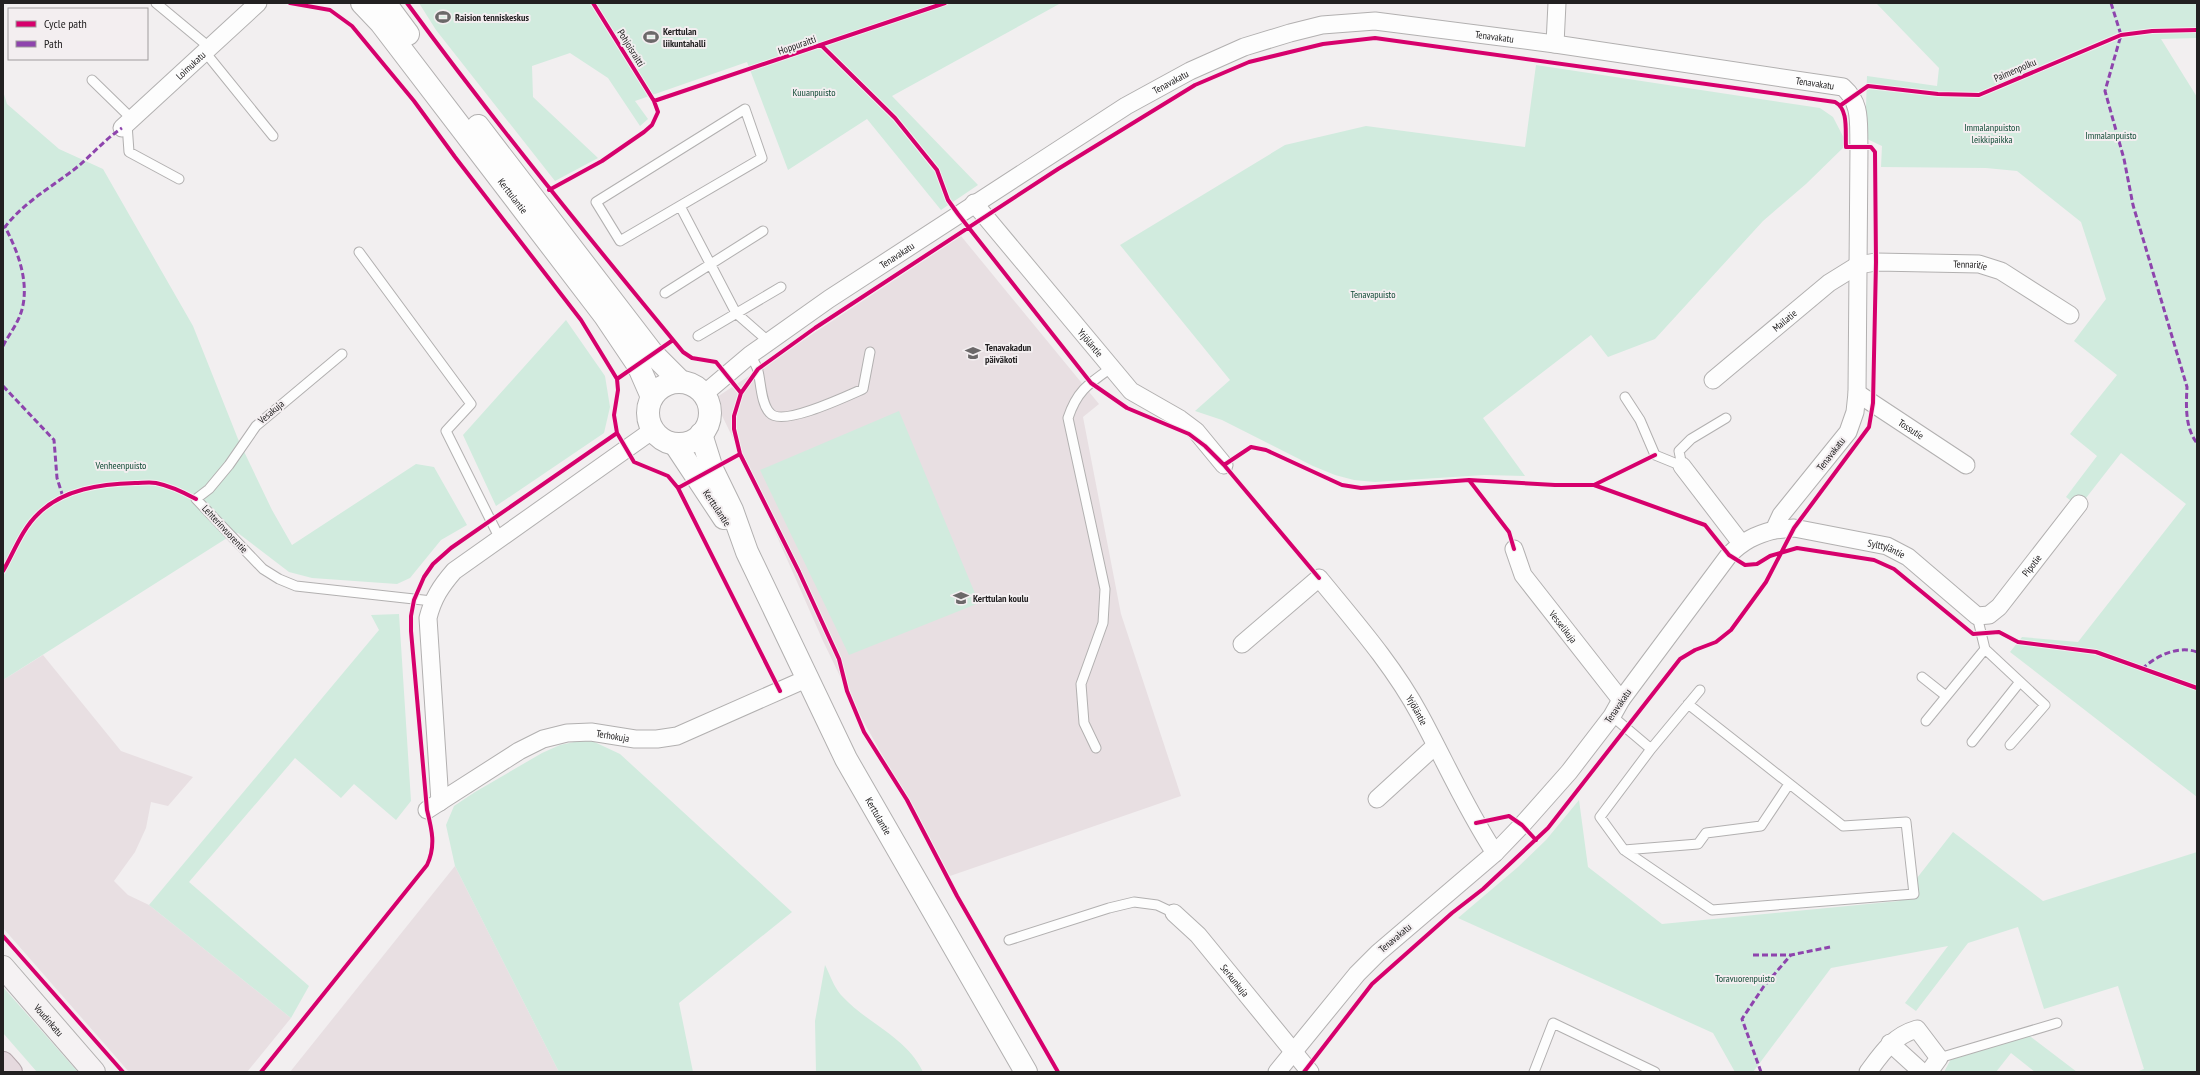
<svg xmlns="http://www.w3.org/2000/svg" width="2200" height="1075" viewBox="0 0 2200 1075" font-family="'PT Sans Narrow',sans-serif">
  <rect width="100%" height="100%" fill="#f2eff0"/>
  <path fill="#e8dfe2" d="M961,236L1099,404L1083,417L1121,614L1181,796L950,876L852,701L823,641L743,459L714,399Z
    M43,655L121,751L193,777L168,806L151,802L146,828L135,852L114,881L128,895L149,905L291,1018L247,1072H129L3,928V680Z
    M455,866L559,1072H290Z"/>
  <path fill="#d1ebde" d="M419,3H1061L892,96L978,185L941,210L867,119L788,170L747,62L635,101L648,119L640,126L608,78L570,53L532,66L533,97L598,158L555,181L436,30Z
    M1876,3H2197V38L2161,39L2197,97V797L2010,652L2022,637L2078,642L2186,504L2121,453L2079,507L2066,497L2097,456L2070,434L2117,375L2074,341L2106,299L2081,222L2017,171L1986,168L1881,167L1882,146L1865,138L1867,76L1937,86L1939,68Z
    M1536,65L1820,108L1833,117L1847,144L1806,184L1763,221L1655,339L1608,357L1591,335L1483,418L1525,476L1484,475L1375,482L1354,480L1335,475L1313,466L1222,420L1195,411L1230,380L1120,245L1285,145L1366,126L1525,147Z
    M3,91L7,104L59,149L103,169L193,326L238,439L272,510L292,545L416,464L434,467L467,525L441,540L410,578L397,584L312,578L289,572L238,533L227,538L3,680Z
    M566,320L605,376L610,407L604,433L496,506L463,435Z
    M899,411L979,603L849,655L760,470Z
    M399,614L411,801L396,820L354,784L341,798L295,758L189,882L309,986L291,1018L149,905L379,630L371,615Z
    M588,739L620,754L792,912L679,1003L693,1072H559L455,866L446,825L454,806L475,792L542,753L560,745Z
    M1579,800L1588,867L1662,924L1899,901L1953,832L2043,901L2197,852V1072H2136L2144,1069L2118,986L2044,1009L2018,927L1968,943L1916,1011L1905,1003L1948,946L1831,968L1753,1072H1735L1713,1033L1458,918L1518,867L1546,840Z
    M825,965C830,975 834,987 841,995C867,1024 906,1036 923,1072H816L815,1021Z
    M3,987L78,1072H37L3,1033Z
    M2027,1034L2077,1072H2035L2011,1053L1996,1072H1944L1951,1059Z"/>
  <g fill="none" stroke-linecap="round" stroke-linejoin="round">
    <defs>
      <path id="service" d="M156,3L209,47
        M205,52L273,136
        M92,80L132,119
        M745,109L762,158L620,241L596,202Z
        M127,124L129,152L179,179
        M680,206L736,313L768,341
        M359,252L471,404L446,431L500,539
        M665,293L763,231
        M698,336L781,287
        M342,354L256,426L229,465L209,489L196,499L263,569L279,579L296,586L432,601
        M750,355C753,360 757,366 758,371C761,383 761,404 770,413C782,427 847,396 863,389L870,352
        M1625,397L1640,420L1655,455L1682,466
        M1682,466L1679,451L1691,439L1726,418
        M1977,616L1985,649L2045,705L2010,745
        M1922,677L1946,696
        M1688,704L1843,826L1906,822L1914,894L1712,910L1624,850L1698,844L1706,833L1761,826L1789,784
        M1612,716L1651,749
        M1926,721L1985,649
        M1972,742L2019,683
        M1096,748L1084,723L1081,684L1103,623L1105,589L1068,418C1077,391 1088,384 1111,368
        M1624,850L1600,817L1651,749L1700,690
        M1009,940L1109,908L1134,902L1157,905L1174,913
        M1939,1058L2057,1023
        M1534,1072L1553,1023L1655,1072"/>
      <g id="minor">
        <path d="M1555,44L1557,3"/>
        <path id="s1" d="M122,128L258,3"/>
        <path id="s2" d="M974,203L1131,391L1180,419L1196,431L1224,465"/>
        <path id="s3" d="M1713,380L1829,283L1858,265L1876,262L1979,264L2001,271L2070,315"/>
        <path id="s4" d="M1857,393L1966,465"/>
        <path id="s5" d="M704,394L750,355L829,299L1126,106L1190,71L1244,47L1290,33L1322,25L1375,21L1555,44L1843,87C1862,104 1858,122 1859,147L1857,393L1855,412L1848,432L1781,515L1774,530C1755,535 1743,541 1729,555L1621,700L1612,716L1569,772L1522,825L1495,853L1378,953L1357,974L1277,1072"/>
        <path d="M1682,466L1741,543"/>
        <path id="s6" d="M1774,530L1794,528L1887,546L1908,557L1977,616L1989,615L1999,607L2079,504"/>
        <path id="s7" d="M1514,549L1523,575L1621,700"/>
        <path id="s8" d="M1242,644L1319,578C1355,622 1393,665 1420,715C1445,761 1466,809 1495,853"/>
        <path d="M1377,799L1435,746"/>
        <path d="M440,802L428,618C433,598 441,586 454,571L653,430"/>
        <path id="s9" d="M427,810L519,751L543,739L567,733L591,732L635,739H657L677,736L806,679"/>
        <path id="s10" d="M1174,913L1198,935L1310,1072"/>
        <path d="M1890,1043L1922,1072"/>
        <path d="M1868,1072C1882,1053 1893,1036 1917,1029L1939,1058L1929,1072"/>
      </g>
      <g id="tertiary">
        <path id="s11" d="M362,3L381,23L605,316L638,365L652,397"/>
        <path d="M385,3L408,34"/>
        <path d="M478,126L653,354L681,382"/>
        <circle cx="679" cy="413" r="31"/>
        <path id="s12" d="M701,434L712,469L732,510L747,552L846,759L1026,1072"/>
        <path d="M675,444L724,518"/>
      </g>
      <g id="secondary">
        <path id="s13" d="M3,967L94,1072"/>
      </g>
      <path id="motorway" d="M3,1063L11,1072"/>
    </defs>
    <use href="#service" stroke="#b2b0b0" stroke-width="11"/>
    <use href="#minor" stroke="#b2b0b0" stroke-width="19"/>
    <use href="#tertiary" stroke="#b2b0b0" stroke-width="24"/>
    <use href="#secondary" stroke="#b2b0b0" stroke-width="24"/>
    <use href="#motorway" stroke="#b6a8ad" stroke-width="24"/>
    <use href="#service" stroke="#fdfdfd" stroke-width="9"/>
    <use href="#minor" stroke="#fdfdfd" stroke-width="17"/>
    <use href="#tertiary" stroke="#fdfdfd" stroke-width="22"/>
    <use href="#secondary" stroke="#f5f2f3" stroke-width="22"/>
    <use href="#motorway" stroke="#e5d9de" stroke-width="22"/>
    <path stroke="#8e44ad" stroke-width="3" stroke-dasharray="6 3" stroke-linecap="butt" d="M2111,3L2121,35L2105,91L2124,159L2133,205L2187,387C2186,406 2185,428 2197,443
      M3,346C7,338 13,330 17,322C33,292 20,255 5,227C24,202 52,187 76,168C92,155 104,140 122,128
      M3,386L54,440L57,478L63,497
      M2142,669C2156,656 2178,645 2197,652
      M1753,955H1791L1830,947
      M1761,1072L1742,1019L1764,986L1791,955"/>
    <defs>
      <path id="cycleway" d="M290,3L330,10L352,26L414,101L455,157L581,320L617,379L618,390L614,415L617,433L634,462L668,476L678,488L780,691
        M407,3C495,123 589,238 683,352L692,358L716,362L741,393
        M821,45L895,118L937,170L948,200L958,214L1091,383L1127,408L1189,434L1205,446L1224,465L1319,578
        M654,101L945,3
        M1841,105L1868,86L1938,94L1979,95L2121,35L2152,31L2197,30
        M549,190L602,161L644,132L652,125L658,112L654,101L593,3
        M617,379L673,340
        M1224,465L1251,447L1266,450L1342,485L1361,488L1469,480L1555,485H1594L1705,525L1729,555L1745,565L1757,564L1770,556L1797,548L1874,560L1894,569L1973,634L1999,632L2018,642L2096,652L2197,688
        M1469,480L1509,532L1514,549
        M1594,485L1655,455
        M678,488L740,454
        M3,571C14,552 22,529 38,514C63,489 101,484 135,483C142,483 150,482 156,483C171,486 183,492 196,499
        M1476,823L1509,816L1522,825L1536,840
        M3,936L123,1072
        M261,1072L427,865C436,846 432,830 427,810L411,631V616L414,600L424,577L433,564L451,548L617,433
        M1058,1072L957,896L907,800L864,732L847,691L839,659L799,572L740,454L734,429V416L741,393L758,369L815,328L1058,169L1195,85L1249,62L1323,44L1375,38L1835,102C1849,109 1845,132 1846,147H1871L1875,152L1876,262L1873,403L1869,427L1794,528L1766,582L1731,630L1716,642L1695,650L1680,659L1548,828L1483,889L1452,913L1372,984L1304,1072"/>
    </defs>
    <use href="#cycleway" stroke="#f3eef0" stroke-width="6"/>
    <use href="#cycleway" stroke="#d6006c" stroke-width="4"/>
  </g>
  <defs>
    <symbol id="stadium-bare" viewBox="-9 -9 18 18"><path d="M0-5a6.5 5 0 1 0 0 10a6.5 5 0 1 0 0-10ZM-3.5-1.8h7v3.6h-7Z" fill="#6b6869" stroke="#f3eef0" stroke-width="2.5" paint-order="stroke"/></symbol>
    <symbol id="school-bare" viewBox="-9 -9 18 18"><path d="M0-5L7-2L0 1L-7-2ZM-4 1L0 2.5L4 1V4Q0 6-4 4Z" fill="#6b6869" stroke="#f3eef0" stroke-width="2.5" paint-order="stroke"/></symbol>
  </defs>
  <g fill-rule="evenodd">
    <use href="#stadium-bare" x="432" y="6" width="22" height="22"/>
    <use href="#stadium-bare" x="640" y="26" width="22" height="22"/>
    <use href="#school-bare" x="962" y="342" width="22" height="22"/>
    <use href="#school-bare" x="950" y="587" width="22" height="22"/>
  </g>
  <g text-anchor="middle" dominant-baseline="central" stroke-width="4" stroke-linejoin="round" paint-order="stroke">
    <g font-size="10" font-weight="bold" fill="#222021" stroke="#f3eef0" text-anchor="start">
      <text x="455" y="17">Raision tenniskeskus</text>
      <text x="663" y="31">Kerttulan<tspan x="663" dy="12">liikuntahalli</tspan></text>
      <text x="985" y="347">Tenavakadun<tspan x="985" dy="12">päiväkoti</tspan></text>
      <text x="973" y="598">Kerttulan koulu</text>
    </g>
    <g font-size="10" fill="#222021" stroke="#f3eef0">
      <text stroke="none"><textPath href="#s5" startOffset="898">Tenavakatu</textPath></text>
      <text transform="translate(797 45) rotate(-19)">Hoppuraitti</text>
      <text transform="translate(631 48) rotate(58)">Pohjoisraitti</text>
      <text stroke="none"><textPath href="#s1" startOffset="93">Loimukatu</textPath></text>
      <text transform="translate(2015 70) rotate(-23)">Paimenpolku</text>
      <text stroke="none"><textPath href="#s5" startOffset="562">Tenavakatu</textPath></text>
      <text stroke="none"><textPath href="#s5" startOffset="1222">Tenavakatu</textPath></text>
      <text stroke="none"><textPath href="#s11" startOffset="245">Kerttulantie</textPath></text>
      <text stroke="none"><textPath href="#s5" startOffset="238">Tenavakatu</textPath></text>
      <text stroke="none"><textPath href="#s3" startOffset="298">Tennaritie</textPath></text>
      <text stroke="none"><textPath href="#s3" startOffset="93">Mailatie</textPath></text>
      <text stroke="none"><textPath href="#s2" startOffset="182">Yrjöläntie</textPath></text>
      <text transform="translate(271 412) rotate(-40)">Vesakuja</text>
      <text stroke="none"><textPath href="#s4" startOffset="65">Tossutie</textPath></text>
      <text transform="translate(1831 454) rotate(-52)">Tenavakatu</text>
      <text transform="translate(717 508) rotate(56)">Kerttulantie</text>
      <text transform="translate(225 529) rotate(47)">Lehterinvuorentie</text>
      <text stroke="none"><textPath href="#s6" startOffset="115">Sylttyläntie</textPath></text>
      <text stroke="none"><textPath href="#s6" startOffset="307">Pipotie</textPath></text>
      <text stroke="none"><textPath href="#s7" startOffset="93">Vesselikuja</textPath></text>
      <text transform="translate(1618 706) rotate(-56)">Tenavakatu</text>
      <text stroke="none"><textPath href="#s8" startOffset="266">Yrjöläntie</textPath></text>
      <text stroke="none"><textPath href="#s9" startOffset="207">Terhokuja</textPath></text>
      <text stroke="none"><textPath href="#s12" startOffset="422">Kerttulantie</textPath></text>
      <text transform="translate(1395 938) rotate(-40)">Tenavakatu</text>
      <text stroke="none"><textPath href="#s10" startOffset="91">Serkunkuja</textPath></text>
      <text stroke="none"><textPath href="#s13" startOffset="70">Voudinkatu</textPath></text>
    </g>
    <g font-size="10" fill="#104a35" stroke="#f3eef0">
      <text x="814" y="92">Kuuanpuisto</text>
      <text x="1992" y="127">Immalanpuiston<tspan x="1992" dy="12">leikkipaikka</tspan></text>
      <text x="2111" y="135">Immalanpuisto</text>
      <text x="1373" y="294">Tenavapuisto</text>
      <text x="121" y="465">Venheenpuisto</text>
      <text x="1745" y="978">Toravuorenpuisto</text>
    </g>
  </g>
  <rect width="2200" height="1075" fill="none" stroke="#222021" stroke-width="8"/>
  <rect x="8" y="8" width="140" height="52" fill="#f3eef0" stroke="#9f9c9d"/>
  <rect x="16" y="21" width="20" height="6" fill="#d6006c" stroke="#9f9c9d"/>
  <text x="44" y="28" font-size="12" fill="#222021">Cycle path</text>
  <rect x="16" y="41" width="20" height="6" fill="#8e44ad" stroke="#9f9c9d"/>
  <text x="44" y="48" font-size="12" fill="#222021">Path</text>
</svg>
